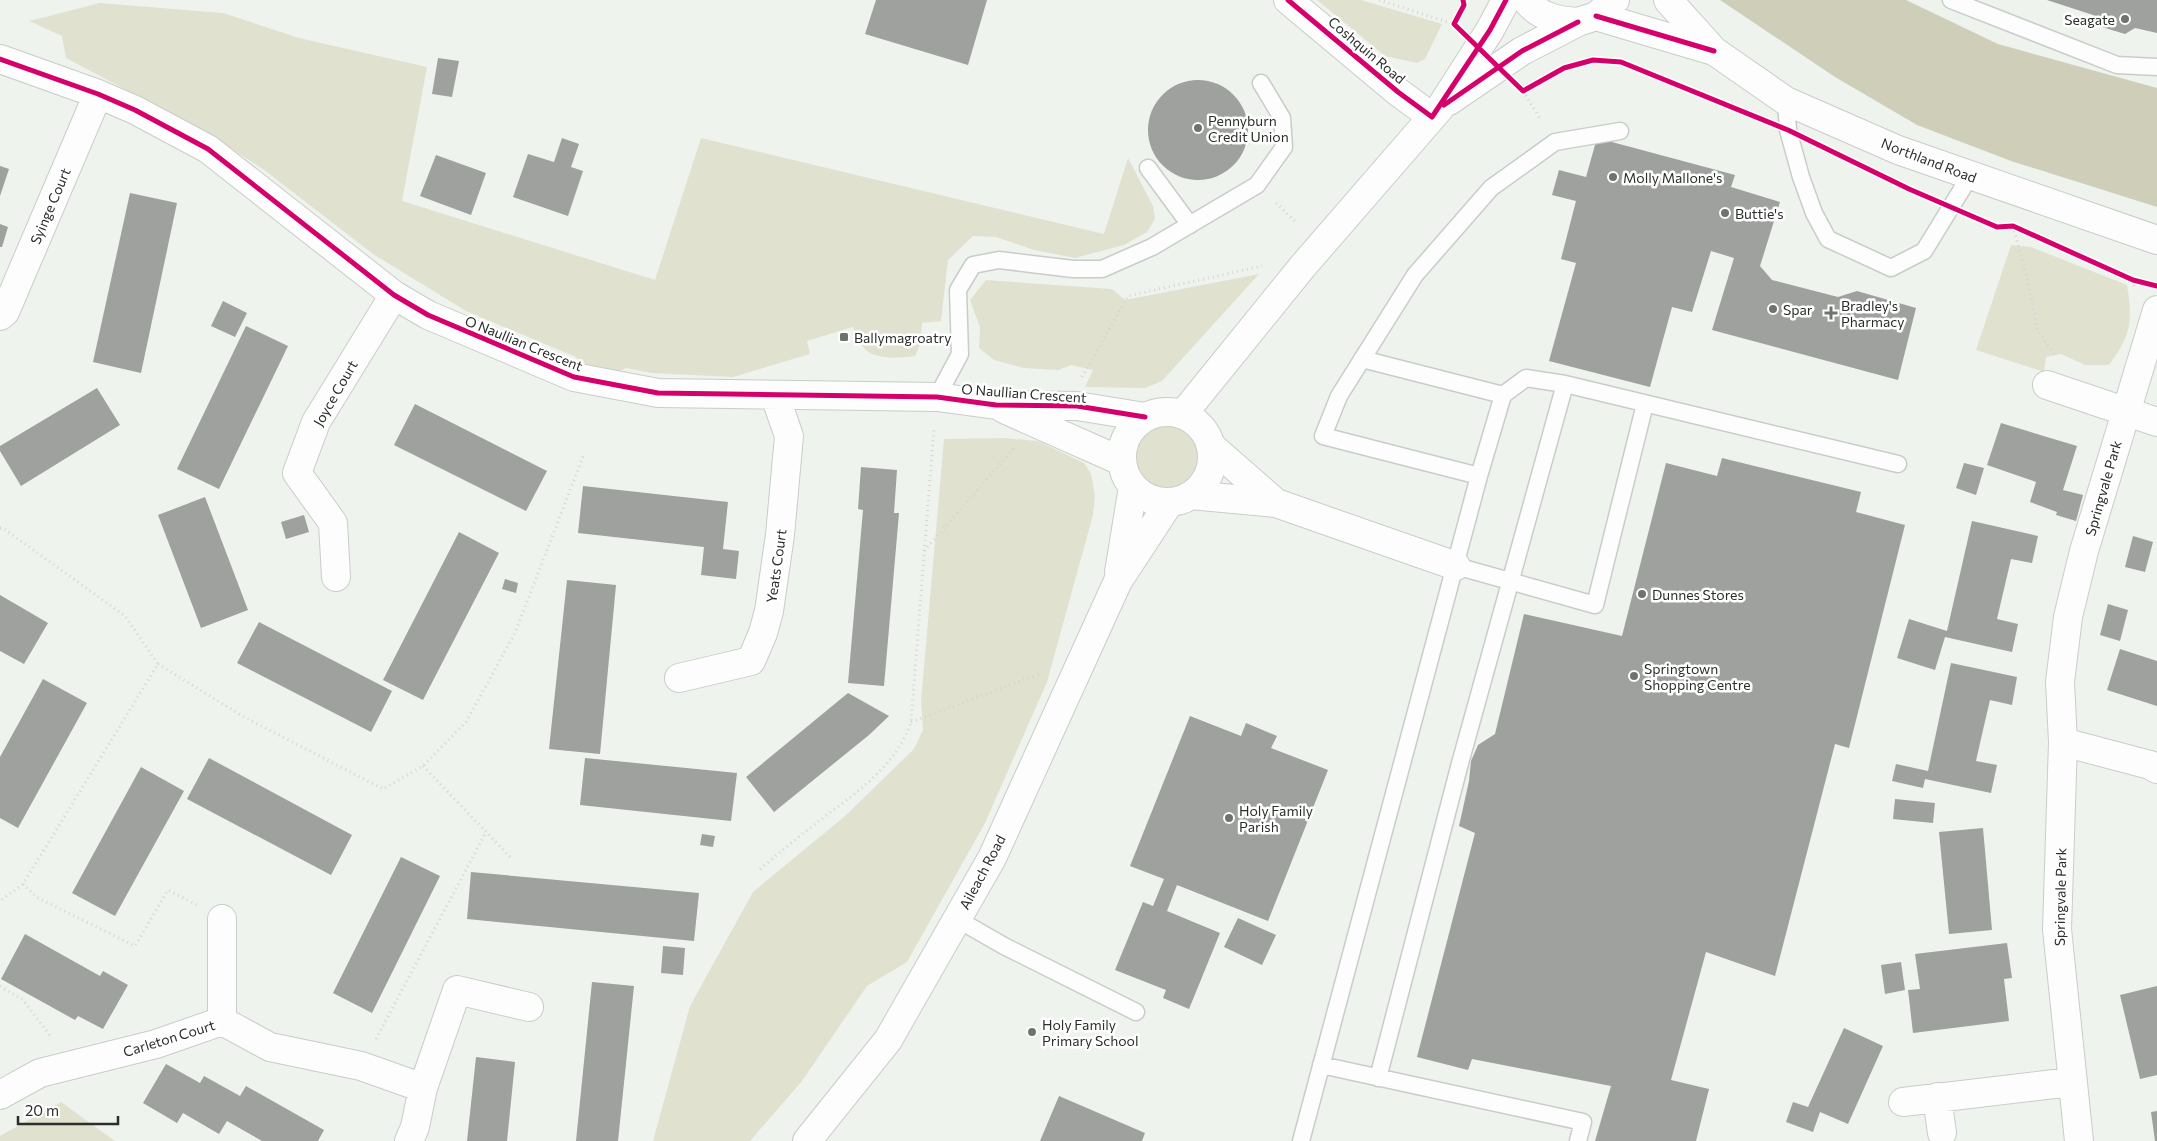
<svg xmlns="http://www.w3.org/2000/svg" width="2157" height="1141" viewBox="0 0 2157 1141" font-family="Commissioner,sans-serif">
  <rect width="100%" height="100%" fill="#eef3ed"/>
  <path fill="#e1e1cf" d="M1317,0H1361L1442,24L1425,59L1417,63L1385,56Z
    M100,3L223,13L299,38L427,67L402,201L655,280L701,138L1104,234L1128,158L1153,206L1155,219L1147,232L1124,245L1075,258L1034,250L996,237L973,236L948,260L941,321L922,323L920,345L915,356C901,358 875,360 865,349C859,343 856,334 853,327L807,341L810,354L733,377L651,373L626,368L611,376L584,367L576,357L466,311L373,254L263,169L202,130L66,58L62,36L29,21Z
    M2011,245L2031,247L2127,285C2133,321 2131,336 2109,365H2085L2061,354L2046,357L2044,372L1976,350Z
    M1259,274L1162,381L1145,388L1085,387L1093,370L1071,365L1058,370L1024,368L994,360L979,348L980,327L970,300L986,280L1112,289L1125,300Z
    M1135 457a32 32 0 1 1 64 0a32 32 0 1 1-64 0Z
    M1005,438L1038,441L1084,463L1091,474L1095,496L1093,515L1047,682L985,823L907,962L867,986L802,1081L750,1141H653L690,1006L753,892L845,816L914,749L923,730L921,701L944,439Z
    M61,1102L115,1141H0V1136Z"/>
  <path fill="#cfcfb9" d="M1720,0H1906L1998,44L2157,88V207L2011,161L1917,125L1835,77Z"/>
  <path fill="#9ea19d" d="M876,0H987L968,65L865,34Z
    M2047,0H2157V33L2135,28L2125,34L2092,24L2093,15Z
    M438,58L459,61L452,97L432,94Z
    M1148 130a50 50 0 1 1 100 0a50 50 0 1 1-100 0Z
    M562,138L579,144L571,167L583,171L568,216L513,197L528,154L554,162Z
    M1597,138L1735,175L1731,187L1780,202L1760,266L1772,280L1838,297L1857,291L1916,308L1898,380L1712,330L1734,258L1711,251L1692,312L1672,307L1650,387L1549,361L1576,263L1561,259L1576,201L1552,195L1559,170L1586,177Z
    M436,155L486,173L471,215L420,196Z
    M0,166L9,169L0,196Z
    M130,193L177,203L141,373L93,362Z
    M0,224L8,227L2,247H0Z
    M223,301L247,313L235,337L211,326Z
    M246,326L288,346L219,489L177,469Z
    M97,388L120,425L21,486L0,451V446Z
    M415,404L547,471L526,511L394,445Z
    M2001,423L2077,446L2063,490L2083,495L2076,521L2056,515L2057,512L2030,502L2036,482L1987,465Z
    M1722,458L1861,492L1856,512L1905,525L1849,748L1835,744L1775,976L1706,952L1671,1080L1709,1089L1696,1141H1595L1611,1086L1472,1059L1468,1070L1417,1057L1475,833L1459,826L1469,781L1471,761L1478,745L1495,734L1524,614L1622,636L1666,463L1717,476Z
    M1964,463L1984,468L1976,495L1956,488Z
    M861,467L897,470L894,513H899L884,686L848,683L863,510L858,509Z
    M583,486L728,502L723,549L739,551L736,579L701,575L704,547L578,533Z
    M205,497L248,610L201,628L158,515Z
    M304,515L309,532L286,539L281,522Z
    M1972,521L2038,536L2032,563L2011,559L1997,619L2018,624L2012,652L1945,637L1935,670L1897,658L1909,619L1947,631Z
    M459,532L499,553L423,700L383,680Z
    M2133,536L2153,542L2145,572L2125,567Z
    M505,579L518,583L516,593L502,589Z
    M567,580L616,585L600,754L549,749Z
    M0,595L48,623L24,664L0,651Z
    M2108,604L2128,610L2120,641L2100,635Z
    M259,622L392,691L371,732L237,663Z
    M2120,649L2157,661V706L2107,690Z
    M1951,663L2017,677L2012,705L1990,700L1983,730L1976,761L1997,765L1991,793L1925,779L1923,788L1892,781L1896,764L1928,771Z
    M43,679L87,703L18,828L0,818V757Z
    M848,693L889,716L869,735L774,812L746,777Z
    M1190,716L1241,736L1246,723L1277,736L1271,748L1328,770L1268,921L1177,885L1167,911L1220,933L1189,1009L1163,998L1166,990L1115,970L1143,902L1153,906L1164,879L1130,866Z
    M209,758L352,835L331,875L187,799Z
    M585,758L737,773L731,821L580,805Z
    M141,767L184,791L115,916L72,893Z
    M1895,799L1935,803L1933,823L1893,819Z
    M1983,828L1992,930L1949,934L1939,832Z
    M702,834L715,836L713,847L700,845Z
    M401,857L440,876L372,1013L333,993Z
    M471,872L699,893L694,941L467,919Z
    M1238,918L1276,935L1262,965L1224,947Z
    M25,934L100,976L103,971L128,985L103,1029L78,1016L75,1020L1,979Z
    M2007,943L2012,978L2004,979L2009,1021L1913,1033L1908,990L1920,989L1915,954Z
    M663,946L685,948L683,975L661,973Z
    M1901,962L1905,990L1885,994L1881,965Z
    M592,982L634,986L618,1141H576Z
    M2157,986V1075L2140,1079L2120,995Z
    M1844,1028L1883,1046L1848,1124L1820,1112L1813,1132L1786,1122L1793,1102L1808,1107Z
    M476,1057L515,1062L507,1141H467Z
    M166,1064L200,1083L204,1076L240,1096L246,1086L324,1130L318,1141H262L227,1121L219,1134L183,1113L177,1123L143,1103Z
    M1059,1096L1145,1133L1142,1141H1040Z
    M2157,1111V1141H2155L2151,1112Z"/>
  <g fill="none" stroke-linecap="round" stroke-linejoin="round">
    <defs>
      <path id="lane" d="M1951,0L2117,65L2157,67
        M1786,101L1788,130L1801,177L1814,213L1828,239L1891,268L1924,251L1970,176
        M1148,168L1190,225
        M1503,395L1526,378L1565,384L1898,464
        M937,397L960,354L958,290L973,265L999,260L1073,269H1102L1152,247L1257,185L1284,147L1282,118L1261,83
        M1479,476L1323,436L1339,396L1415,275L1491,188L1555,142L1620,131
        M1456,566L1595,605L1645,404
        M957,919L1004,946L1136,1012
        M1321,1065L1583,1122L1578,1141
        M1378,1078L1459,767L1565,384
        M1301,1141L1479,476L1503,395L1362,359"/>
      <path id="street" d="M1288,0L1398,92L1432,117
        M0,59L98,94L135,110L208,149L394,295L428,315L574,377L658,393L937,397L996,405L1077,406L1145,417
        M0,316L5,312L98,94
        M2047,385L2157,422
        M1004,409L1121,461
        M1211,446L1276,503
        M1191,495L1276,503L1456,566
        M336,577L333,523L297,473L316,422L394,295
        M679,678L751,661L763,633L769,611L780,535L789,436L775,396
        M2063,742L2150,765L2157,769
        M222,1021V919
        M0,1095L40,1073L156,1044L222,1021L270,1047L361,1066L423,1088L457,990L529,1007
        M1937,1097L1942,1133
        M1903,1102L2071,1082
        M409,1141L415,1127L423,1088
        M2079,1141L2057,929L2063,742L2060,682L2068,617L2084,551L2157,310"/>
      <path id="secondary" d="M1526,0C1539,17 1558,21 1578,22
        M1668,0L1714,51L1786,101L1898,150L2157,240
        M1596,16L1714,51
        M1449,101L1522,51L1578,22L1596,16L1615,0
        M1122 457a45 45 0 1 1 90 0a45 45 0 1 1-90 0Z
        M1183,414L1303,266L1440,108L1490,30L1506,0
        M1119,572L1133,487
        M807,1141L888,1040L992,858L1118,581L1169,503"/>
    </defs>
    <use href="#lane" stroke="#c9cdc9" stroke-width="19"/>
    <use href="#street" stroke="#c9cdc9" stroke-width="30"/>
    <use href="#secondary" stroke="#c9cdc9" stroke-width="30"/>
    <path stroke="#d4d5d4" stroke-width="3" stroke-dasharray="1 4" stroke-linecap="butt" d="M1379,0L1454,24
      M1523,91L1541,120
      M1276,203L1297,223
      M2013,226L2026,274L2038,331L2054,354
      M2133,280L2135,289
      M1082,377L1128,296L1262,266
      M0,528H3L125,616L158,664L23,884L0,901
      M924,551L1015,447
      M158,664L244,717L383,789L423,766L466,722L515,633L584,454
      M911,722L1042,673
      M423,766L511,858
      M760,869C777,855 793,841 810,828C849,797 894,771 911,722L934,428
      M23,884L36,897L135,946L168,890L197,905
      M0,986L23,1000L52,1038
      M376,1039L486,832"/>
    <use href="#lane" stroke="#fcfdfc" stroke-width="16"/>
    <use href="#street" stroke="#fcfdfc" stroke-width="28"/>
    <use href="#secondary" stroke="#fcfdfc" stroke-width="28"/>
    <defs>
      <path id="cycleway" d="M1288,0L1398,92L1432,117L1490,30L1506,0
        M1463,0L1464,5L1454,24L1523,91L1564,68L1593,60L1621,62L1788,130L1909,189L1997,227L2013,226L2133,280L2157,286
        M1596,16L1714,51
        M0,59L98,94L135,110L208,149L394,295L428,315L574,377L658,393L937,397L996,405L1077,406L1145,417
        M1444,105L1522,51L1578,22"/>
    </defs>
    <use href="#cycleway" stroke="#fff" stroke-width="8"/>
    <use href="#cycleway" stroke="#d6006c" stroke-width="5"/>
  </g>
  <g fill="#6f736e" stroke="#fff" stroke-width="2">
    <circle cx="2125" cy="19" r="5"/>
    <circle cx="1198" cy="128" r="5"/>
    <circle cx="1613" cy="177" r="5"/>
    <circle cx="1725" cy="213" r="5"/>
    <circle cx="1773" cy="309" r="5"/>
    <path d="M1828.5 305.5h5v5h5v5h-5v5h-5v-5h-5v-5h5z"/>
    <rect x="839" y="332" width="10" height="10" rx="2.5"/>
    <circle cx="1642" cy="594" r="5"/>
    <circle cx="1634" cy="676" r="5"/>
    <circle cx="1229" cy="818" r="5"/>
    <circle cx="1032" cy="1032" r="5"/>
  </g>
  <g text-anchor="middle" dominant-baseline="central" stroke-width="5" stroke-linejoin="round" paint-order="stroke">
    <g font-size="14" fill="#2b2e2a" stroke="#fff" text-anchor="start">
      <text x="2115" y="19" text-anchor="end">Seagate</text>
      <text x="1208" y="120">Pennyburn<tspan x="1208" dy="16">Credit Union</tspan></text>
      <text x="1623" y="177">Molly Mallone's</text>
      <text x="1735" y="213">Buttie's</text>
      <text x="1841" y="305">Bradley's<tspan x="1841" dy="16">Pharmacy</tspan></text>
      <text x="1783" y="309">Spar</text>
      <text x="854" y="337">Ballymagroatry</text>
      <text x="1652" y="594">Dunnes Stores</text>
      <text x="1644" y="668">Springtown<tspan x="1644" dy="16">Shopping Centre</tspan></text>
      <text x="1239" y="810">Holy Family<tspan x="1239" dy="16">Parish</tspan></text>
      <text x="1042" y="1024">Holy Family<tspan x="1042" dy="16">Primary School</tspan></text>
    </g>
    <g font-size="14" fill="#2b2e2a" stroke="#fff">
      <text transform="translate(1367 50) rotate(40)">Coshquin Road</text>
      <text transform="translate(1929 160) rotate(21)">Northland Road</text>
      <text transform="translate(50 206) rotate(-67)">Syinge Court</text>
      <text transform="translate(524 343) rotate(22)">O Naullian Crescent</text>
      <text transform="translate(335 393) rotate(-60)">Joyce Court</text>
      <text transform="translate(1024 393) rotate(4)">O Naullian Crescent</text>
      <text transform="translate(2103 488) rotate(-74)">Springvale Park</text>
      <text transform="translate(776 566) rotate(-82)">Yeats Court</text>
      <text transform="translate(982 872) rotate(-62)">Aileach Road</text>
      <text transform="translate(2060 897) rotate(-89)">Springvale Park</text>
      <text transform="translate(169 1038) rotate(-17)">Carleton Court</text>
    </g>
  </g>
  <path d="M18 1116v8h100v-8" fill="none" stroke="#2b2e2a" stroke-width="2.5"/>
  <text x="25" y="1116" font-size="15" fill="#2b2e2a" stroke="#ffffff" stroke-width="4" paint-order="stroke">20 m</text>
</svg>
